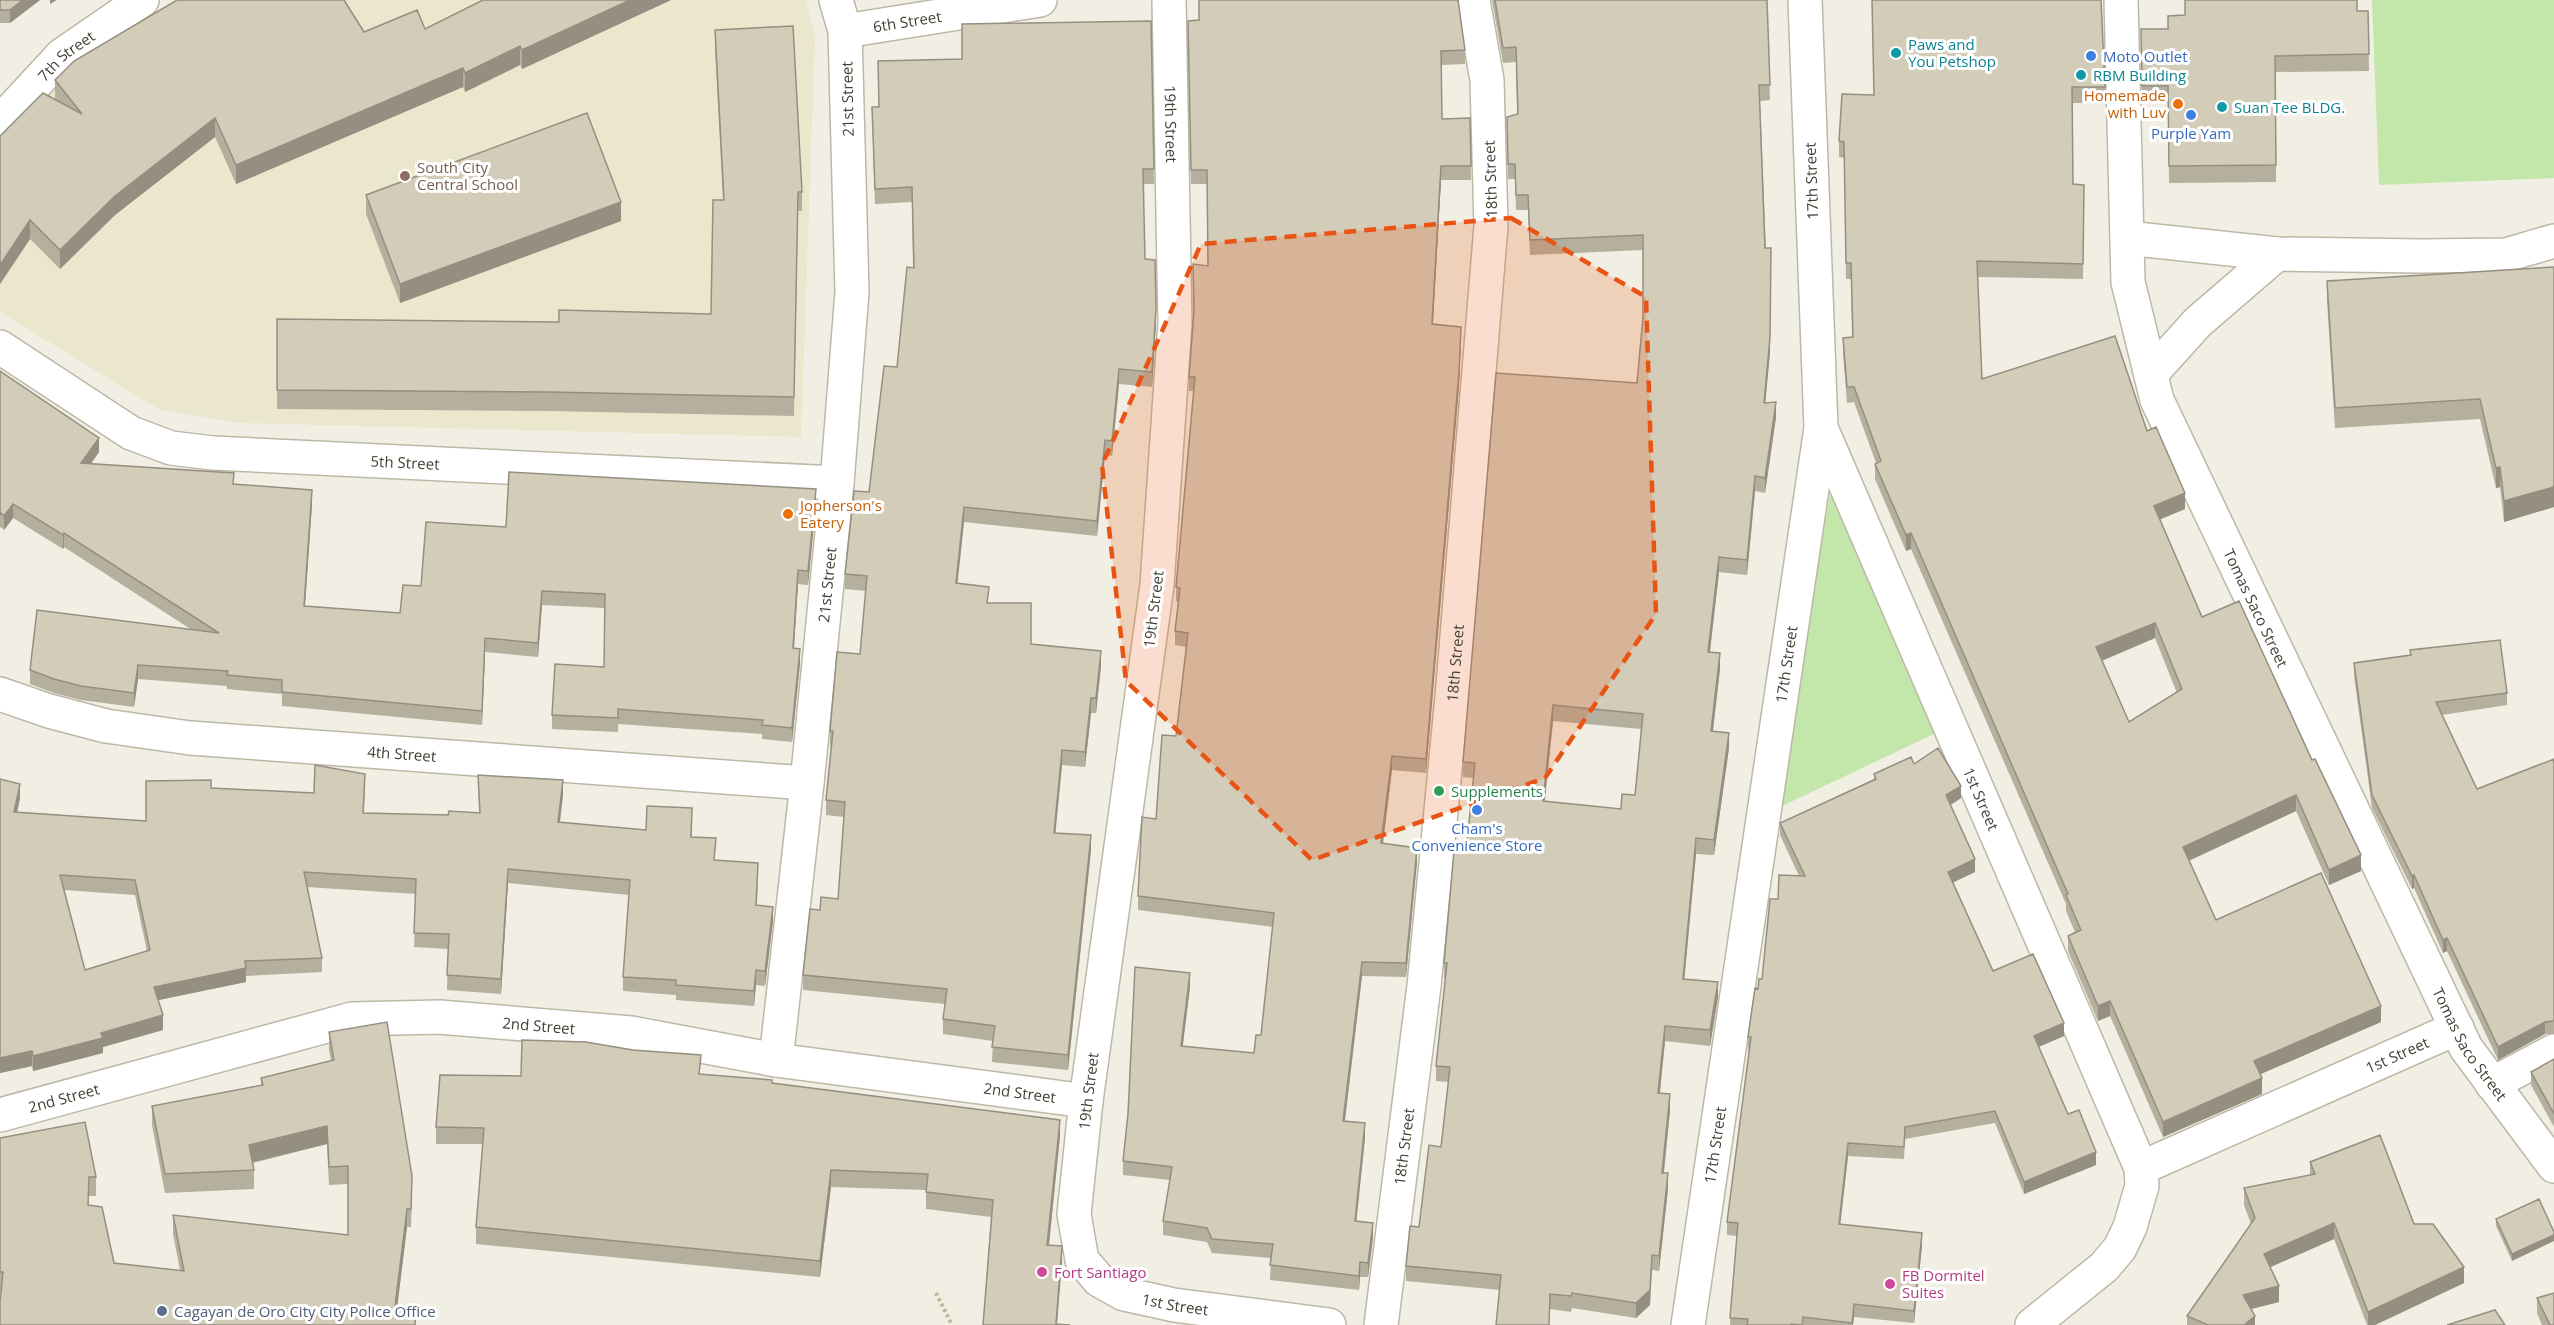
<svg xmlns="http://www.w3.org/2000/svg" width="2554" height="1325" viewBox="0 0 2554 1325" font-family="'Open Sans',sans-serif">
  <rect width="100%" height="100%" fill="#f1efe3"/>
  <path fill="#ebe7cc" d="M196,0H806L815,38L801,437L239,423L158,409L0,312V134L85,52Z"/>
  <path fill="#c3e7aa" d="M2372,0H2554V178L2379,185Z
    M1831,489L1940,731L1774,810Z"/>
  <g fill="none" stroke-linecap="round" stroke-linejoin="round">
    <defs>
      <g id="minor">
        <path id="s1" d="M1169,0L1175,323L1157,585L1086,1101L1074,1214L1082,1260L1099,1280L1124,1294L1174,1305L1329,1325"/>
        <path id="s2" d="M2121,0L2128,282L2157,400L2466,1048L2554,1166"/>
        <path id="s3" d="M845,31L1040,0"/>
        <path id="s4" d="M0,122L62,55L142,0"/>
        <path d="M2127,238L2277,254L2421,256L2506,255L2554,241"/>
        <path id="s5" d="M0,347L131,433L171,448L213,453L837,483"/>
        <path d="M2151,374L2198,322L2277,254"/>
        <path id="s6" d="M1821,428L2141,1168L2142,1186L2130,1227L2120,1248L2104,1267L2032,1325"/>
        <path id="s7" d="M0,694L49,711L106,726L190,738L807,783"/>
        <path id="s8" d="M776,1060L807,783L837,483L852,292L845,31L836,0"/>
        <path d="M2492,1084L2554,1051"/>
        <path id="s9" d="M0,1115L352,1019L439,1017L631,1033L776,1060L1086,1101"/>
        <path id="s10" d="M2141,1168L2457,1028"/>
        <path id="s11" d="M1381,1325L1424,986L1452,697L1491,226L1487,80L1473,0"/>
        <path id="s12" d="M1688,1325L1821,428L1805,0"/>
      </g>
    </defs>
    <use href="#minor" stroke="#bdb8a5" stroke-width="36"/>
    <path stroke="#bfb696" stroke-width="4" stroke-dasharray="3 3" stroke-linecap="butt" d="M936,1293L952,1325"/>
    <use href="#minor" stroke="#fff" stroke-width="33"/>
  </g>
  <path fill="#b5af9e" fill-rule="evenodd" d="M0,0H40L10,23H0Z
    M483,0H671L522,69L520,65L465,92L463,87L236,184L215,137L115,215L60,269L30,239L0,284L56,101L55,99V80L364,32L425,29Z
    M1492,0H1767L1770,100L1760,101L1770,352L1765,403L1776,417L1765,493L1755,491L1747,575L1719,572L1710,652L1720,669L1713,731L1729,748L1714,855L1696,854L1684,979L1718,997L1710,1046L1665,1041L1660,1093L1670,1110L1664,1173L1668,1189L1659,1271L1652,1270L1650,1305L1636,1318L1572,1308L1571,1312L1550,1309L1500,1290L1406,1281V1266L1419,1227L1441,1147L1448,1082L1436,1081V1066L1446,978H1444V963L1466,852L1474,778L1463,777V762L1637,383L1643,317V250L1530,255L1528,210H1516L1515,179H1508L1507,132L1517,114L1516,62L1503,63ZM1553,721L1641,729L1635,795L1621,809L1545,801Z
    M1872,0L2105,87V103H2073V184L2084,185L2083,279L1978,277L1982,379L2147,431L2185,509L2160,519L2202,617L2361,871L2329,885L2296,811L2189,861L2216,920L2381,1022L2260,1074L2262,1094L2163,1137L2110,1016L2098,1021L2068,951V936L2075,932L2066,911V904L1911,549L1906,551L1875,479V464L1876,463L1854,402L1847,403L1843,354V338L1852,337L1851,279H1846L1844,158L1839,157V141L1874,95ZM2155,638L2177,693L2129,722L2102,661Z
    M2357,11H2368L2369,71L2276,72V182L2169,183L2168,103H2142L2141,46L2168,29Z
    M1151,21L1154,184H1143L1145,259L1156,323L1152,387L1119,384L1112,456L1105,455L1097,536L964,522L957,583L989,603L1031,644L1101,666L1096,713H1091L1085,767L1062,765L1055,833L1091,850L1068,1070L992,1062L993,1041L943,1034V1019L945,1004L803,990V975L820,910L838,899L844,817L826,815V800L831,746H830V731L860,654L866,591L845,589V574L869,492L897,367L913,268L912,202L875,204L872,107H879L878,61L962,59Z
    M1188,21L1465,50V64L1442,65V119L1470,118L1471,180H1441L1433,324L1461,341L1459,386L1426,773L1392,770L1383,844L1417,862L1406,977L1362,976L1345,1121L1365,1138L1356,1221L1373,1237L1368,1277H1360L1359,1290L1270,1280L1271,1258L1212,1253L1207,1242L1163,1235V1221L1170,1180L1123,1175V1161L1190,987L1182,1047L1254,1053L1261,1035L1273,927L1138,910V896L1176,736L1186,647L1175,645V631L1178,602L1176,601V587L1194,391H1189V377L1208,266L1207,184H1191Z
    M715,30L802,192V211H798L794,416L550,411L277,409V319L559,322L711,314L723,200L715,49Z
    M366,195L621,221L400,303L366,214Z
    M2554,267V507L2504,522L2500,487L2496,488L2480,419L2335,428L2327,301V281Z
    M0,371L99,452L91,464L234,484L312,504L305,606L400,613L421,586L506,527L816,503L808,585L798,584L794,648L800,663L792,742L762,739V734L618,724V732L552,729V715L604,667L605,608L542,605L538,657L485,652L482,725L282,706V694L227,689V686L138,679L134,707L81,700L54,693L30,684V670L192,630L64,547L63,549L13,518L4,530L1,527L0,528Z
    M2410,650L2507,693V705L2442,715L2477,789L2554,759V1034H2545L2498,1060L2447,951L2443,953L2414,888L2412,889L2372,808L2354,676V663L2410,655Z
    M1914,764L1961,798L1950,805L1975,872L1953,882L1993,971L2064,1036L2038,1047L2068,1114L2096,1165L2024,1194L1995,1123L1905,1139L1904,1159L1848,1156L1840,1224L1922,1246L1914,1323L1854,1317L1853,1325H1730L1737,1236L1727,1235V1222L1750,1050L1748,1049V1037L1758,989L1762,979L1778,899L1799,876L1780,835V823L1874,779V774Z
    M478,775L563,795L560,822L646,830L692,823V837L715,860L758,877L757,905L773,921L765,986L756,985L754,1006L676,1000V995L623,991V977L629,895L508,883L501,994L447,990L448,949L414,947L416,894L307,887L322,958V972L246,976V982L158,1000L163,1030L103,1047V1053L33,1071L32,1066L0,1073V779L20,798L17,812L146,821L211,788L314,793L365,788L364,813L448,815L479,813ZM64,890L135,895L147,951L85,970Z
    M329,1032L412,1195L411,1227H407L397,1307L0,1291V1138L96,1177V1196H89V1205L114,1263L180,1270L173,1234V1215L348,1235V1184L329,1185L327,1144L253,1163L254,1170V1189L165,1193L152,1125V1106L261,1085V1078L331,1061L329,1050Z
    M2554,1059V1127L2531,1085V1072Z
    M700,1074L772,1083L1060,1136L1049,1245L1062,1263L983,1325L991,1217L926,1209V1190L831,1187L820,1277L476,1244V1227L483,1144H436V1127L521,1076Z
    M2310,1162L2414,1224L2464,1283L2375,1325H2367L2334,1239L2270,1267L2279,1302L2251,1309L2255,1325H2187V1316L2251,1224L2244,1205V1188L2310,1175Z
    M2539,1199L2512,1261L2496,1226V1219Z
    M2537,1298L2554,1325H2542L2537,1313Z"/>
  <path fill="#948f81" d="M23,0H40L10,23V10Z
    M50,0H57L50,4Z
    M630,0H671L522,69V50Z
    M520,46V65L465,92V73Z
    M463,68V87L236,184V165Z
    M215,118V137L115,215L60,269V250L115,196Z
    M1441,166V180L1432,338V324Z
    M621,202V221L400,303V284Z
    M30,220V239L0,284V265Z
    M1771,248L1770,352L1764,418V403Z
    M1156,308V323L1152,387V372Z
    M1461,327L1459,386L1426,773V759Z
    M1119,369V384L1112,456V441Z
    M1776,402V417L1765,493V478Z
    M99,438V452L81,477V463Z
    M1105,440V455L1097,536V521Z
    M2500,467V487L2496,488V468Z
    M1755,476V491L1747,575V560Z
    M2554,487V507L2504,522V501Z
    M816,489V503L808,585V571Z
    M312,490V504L304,620V606Z
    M2185,493V509L2154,522V506Z
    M13,504V518L4,530V516Z
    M964,507V522L956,598V583Z
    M64,533V547L63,549V535Z
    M1911,533V549L1906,551V535Z
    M1719,557V572L1708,667V652Z
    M798,570V584L793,662V648Z
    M542,591V605L538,657V643Z
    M2155,623V638L2096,663V647Z
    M485,638V652L482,725V711Z
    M800,649V663L792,742V728Z
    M1101,651V666L1096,713V698Z
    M1720,653V669L1711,746V731Z
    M138,665V679L134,707V693Z
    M1091,698V713L1085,767V752Z
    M1553,705V721L1543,816V801Z
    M1729,733V748L1714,855V840Z
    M1062,750V765L1054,848V833Z
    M1392,756V770L1381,857V843Z
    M563,780V795L558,836V822Z
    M20,784V798L14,827V812Z
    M1961,786V798L1946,808V795Z
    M2296,795V811L2183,863V847Z
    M1091,835V850L1068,1070V1055Z
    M1696,838V854L1683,994V979Z
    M1417,848V862L1406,977V963Z
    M2361,855V871L2329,885V870Z
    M1975,859V872L1948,885V872Z
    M508,869V883L501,994V979Z
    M2414,875V888L2412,889V876Z
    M773,907V921L765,986V971Z
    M2447,938V951L2443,953V940Z
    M1362,962V976L1343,1135V1121Z
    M246,968V982L154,1001V987Z
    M756,970V985L754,1006V991Z
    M1190,973V987L1181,1061V1046Z
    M1718,982V997L1710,1046V1030Z
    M2110,1001V1016L2098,1021V1006Z
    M2381,1006V1022L2254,1077V1061Z
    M163,1015V1030L103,1047V1053L33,1071V1056L101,1033Z
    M2545,1022V1034L2498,1060V1047Z
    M2064,1023V1036L2034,1049V1036Z
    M1665,1026V1041L1658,1108V1093Z
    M32,1051V1066L0,1073V1058Z
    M2262,1078V1094L2163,1137V1122Z
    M1670,1094V1110L1662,1188V1173Z
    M1060,1120V1136L1047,1262V1245Z
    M1365,1123V1138L1355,1235V1221Z
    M327,1126V1144L249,1163V1145Z
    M1848,1143V1156L1839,1236V1224Z
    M2096,1152V1165L2024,1194V1182Z
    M831,1170V1187L820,1277V1261Z
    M1668,1173V1189L1659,1271V1256Z
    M407,1209V1227L395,1325V1306Z
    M1373,1223V1237L1368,1277V1263Z
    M2334,1223V1239L2264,1270V1254Z
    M1922,1233V1246L1914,1323V1311Z
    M2554,1235V1241L2512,1261V1254Z
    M1062,1246V1263L1057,1325H1056Z
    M1652,1255L1650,1305L1636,1318V1303Z
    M1360,1262V1277L1359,1290V1276Z
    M2464,1267V1283L2375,1325H2368V1312Z
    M2279,1286V1302L2243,1311V1295Z
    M1854,1304V1317L1853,1325H1852Z
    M2255,1316V1325H2244Z"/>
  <path fill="#d3ccb8" stroke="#948f81" stroke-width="1.5" fill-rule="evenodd" d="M0,0H23L10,10H0Z
    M177,0H344L364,32L417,10L425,29L483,0H630L522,50L520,46L465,73L463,68L236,165L215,118L115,196L60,250L30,220L0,265V136L43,93L82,114L55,80L74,61Z
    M1199,0H1458L1465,50L1441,51L1442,119L1470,118L1471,166H1441L1432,324L1461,327L1459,372L1426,759L1392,756L1381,843L1417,848L1406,963L1362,962L1343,1121L1365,1123L1355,1221L1373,1223L1368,1263L1360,1262L1359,1276L1270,1265L1273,1244L1212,1239L1207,1228L1163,1221L1172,1167L1123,1161L1128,1114L1135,967L1190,973L1181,1046L1254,1053L1256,1035H1261L1274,913L1138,896L1142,817L1156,819L1162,735L1176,736L1188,633L1175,631L1180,588L1176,587L1195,377H1189L1194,310L1193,264L1208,266L1207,170H1191L1188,21L1199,20Z
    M1495,0H1767L1770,85H1759L1765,248H1771L1770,337L1764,403L1776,402L1765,478L1755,476L1747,560L1719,557L1708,652L1720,653L1711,731L1729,733L1714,840L1696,838L1683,979L1718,982L1710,1030L1665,1026L1658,1093L1670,1094L1662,1173H1668L1659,1256L1652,1255L1650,1290L1636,1303L1572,1293L1571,1296L1550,1294L1549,1325H1496L1501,1275L1406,1266L1410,1226L1419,1227L1429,1145L1441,1147L1450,1067L1436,1066L1447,963H1444L1454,851L1466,852L1475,763L1463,762L1496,373L1637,383L1643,317V235L1530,240L1528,195H1516L1515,164H1508L1507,117L1518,114L1516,47L1503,48ZM1553,705L1643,714L1635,795L1622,794L1621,809L1543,801Z
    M1872,0H2101L2105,87H2072L2073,184L2084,185L2083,264L1977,261L1982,379L2115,336L2147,431L2156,427L2185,493L2154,506L2202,617L2239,601L2312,760L2315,759L2361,855L2329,870L2296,795L2183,847L2216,920L2321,873L2381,1006L2254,1061L2262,1078L2163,1122L2110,1001L2098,1006L2068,936L2081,930L2066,895L2068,894L1911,533L1906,535L1875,464L1881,461L1854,387H1847L1843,338L1853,337L1851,263H1846L1844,142L1839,141L1842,94L1874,95ZM2155,623L2182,689L2129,722L2096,647Z
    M2185,0H2357V11H2368L2369,54L2275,56L2276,165L2169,166L2168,86H2142L2141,29H2168V16L2185,15Z
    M1151,21L1154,169H1143L1145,259L1155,260L1156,308L1152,372L1119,369L1112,441L1105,440L1097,521L964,507L956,583L989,587L987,603H1031V644L1101,651L1096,698H1091L1085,752L1062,750L1054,833L1091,835L1068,1055L992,1047L995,1026L943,1019L947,989L803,975L810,909L820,910L821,897L838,899L845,802L826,800L833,731H830L837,652L860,654L867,576L845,574L854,491L869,492L884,366L897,367L907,267L914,268L912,187L875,189L872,107H879L878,61L962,59V24Z
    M793,26L802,192H798L794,397L550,392L277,390V319L559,322V310L711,314L713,200H724L715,30Z
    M587,113L621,202L400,284L366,195Z
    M2554,267V487L2504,501L2500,467L2496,468L2480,399L2335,408L2327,281Z
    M0,371L99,438L81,463L234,473L233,484L312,490L304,606L400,613L403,585L421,586L426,522L506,527L509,472L816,489L808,571L798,570L793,648L800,649L792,728L762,725L763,720L618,709V718L552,715L555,664L604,667L605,594L542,591L538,643L485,638L482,711L282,692V680L227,675L228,671L138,665L134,693L81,686L54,679L30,670L37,610L219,633L64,533L63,535L13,504L4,516L1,513L0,514Z
    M2500,640L2507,693L2436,702L2477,789L2554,759V1021L2545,1022L2498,1047L2447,938L2443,940L2414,875L2412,876L2372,795L2354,663L2411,655L2410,650Z
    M1938,748L1961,786L1946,795L1975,859L1948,872L1993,971L2033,954L2064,1023L2034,1036L2068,1114L2079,1110L2096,1152L2024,1182L1995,1111L1905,1127L1904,1147L1848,1143L1839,1224L1922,1233L1914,1311L1854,1304L1852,1323L1803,1317L1802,1325L1791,1324V1325H1747L1748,1319L1730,1318L1738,1223L1727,1222L1751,1037H1748L1755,988L1758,989L1759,979H1762L1770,899H1778L1779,875L1805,876L1780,823L1876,779L1874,774L1911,757L1914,764Z
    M315,765L365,774L363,813L448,815L449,811L480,813L478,775L563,780L558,822L646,830L647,806L692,808L691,837L716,838L714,860L758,863L756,905L773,907L765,971L756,970L754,991L676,985V980L623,977L630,880L508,869L501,979L447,975L449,934L414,933L416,879L304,872L322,958L245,961L246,968L154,987L163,1015L101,1033L103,1038L33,1056L32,1051L0,1058V779L20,784L14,812L146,821V781L211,780V788L314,793ZM60,875L135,880L150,950L85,970Z
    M387,1022L412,1176L411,1209H407L395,1306L416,1309L415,1325H0V1302L3,1272H0V1138L85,1122L96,1177H89L88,1205L102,1207L114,1263L184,1271L173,1215L348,1235V1166L329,1167L327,1126L249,1145L254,1170L165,1174L152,1106L263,1085L261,1078L334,1060L329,1032Z
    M522,1040L586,1042L633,1050L701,1055L699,1074L772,1080V1083L1060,1120L1047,1245L1062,1246L1056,1324L1070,1325H983L993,1200L926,1192L928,1174L831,1170L820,1261L476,1227L484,1128L436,1127L440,1075L521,1076Z
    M2554,1059V1114L2531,1072Z
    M2380,1135L2414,1224H2433L2464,1267L2368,1312L2334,1223L2264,1254L2279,1286L2243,1295L2255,1316L2244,1325H2208L2187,1316L2255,1218L2244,1188L2315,1174L2310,1162Z
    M2539,1199L2554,1232V1235L2512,1254L2496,1219Z
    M2554,1293V1325H2550L2537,1298Z
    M2495,1310L2505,1325H2447Z"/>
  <path fill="#e95414" fill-opacity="0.2" stroke="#e95414" stroke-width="4.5" stroke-dasharray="12 8" stroke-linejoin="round" d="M1511,218L1646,297L1656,614L1545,778L1312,860L1126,681L1102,465L1201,244Z"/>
  <g fill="#0f9aa8" stroke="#fff" stroke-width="2">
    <circle cx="1896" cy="53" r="6"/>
    <circle cx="2081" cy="75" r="6"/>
    <circle cx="2222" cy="107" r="6"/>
  </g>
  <g fill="#3f7fe0" stroke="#fff" stroke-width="2">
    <circle cx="2091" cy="56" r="6"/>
    <circle cx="2191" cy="115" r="6"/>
    <circle cx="1477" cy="810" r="6"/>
  </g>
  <g fill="#e8710a" stroke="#fff" stroke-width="2">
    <circle cx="2178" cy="104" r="6"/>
    <circle cx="788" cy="514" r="6"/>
  </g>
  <circle fill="#8d6e63" stroke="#fff" stroke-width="2" cx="405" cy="176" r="6"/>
  <circle fill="#2e9e5b" stroke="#fff" stroke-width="2" cx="1439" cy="791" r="6"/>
  <g fill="#d1479c" stroke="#fff" stroke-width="2">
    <circle cx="1042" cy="1272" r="6"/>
    <circle cx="1890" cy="1284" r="6"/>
  </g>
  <circle fill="#5c6f8a" stroke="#fff" stroke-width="2" cx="162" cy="1311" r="6"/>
  <g text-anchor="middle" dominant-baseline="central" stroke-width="6" stroke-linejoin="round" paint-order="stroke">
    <g font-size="15" fill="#433f33" stroke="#fff">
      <text stroke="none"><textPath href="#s3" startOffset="63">6th Street</textPath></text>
      <text stroke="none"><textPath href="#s4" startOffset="94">7th Street</textPath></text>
      <text transform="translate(847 99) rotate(-91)">21st Street</text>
      <text stroke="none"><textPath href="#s1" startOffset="124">19th Street</textPath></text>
      <text transform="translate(1490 179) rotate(-92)">18th Street</text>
      <text transform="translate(1811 181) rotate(-92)">17th Street</text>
      <text stroke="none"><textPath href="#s5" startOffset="434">5th Street</textPath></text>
      <text stroke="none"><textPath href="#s8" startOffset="478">21st Street</textPath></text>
      <text stroke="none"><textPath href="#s2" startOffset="634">Tomas Saco Street</textPath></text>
      <text transform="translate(1153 609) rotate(-83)">19th Street</text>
      <text stroke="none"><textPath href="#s11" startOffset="666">18th Street</textPath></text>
      <text stroke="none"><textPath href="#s12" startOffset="668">17th Street</textPath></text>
      <text stroke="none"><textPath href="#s7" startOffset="408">4th Street</textPath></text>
      <text stroke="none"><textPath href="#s6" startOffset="404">1st Street</textPath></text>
      <text stroke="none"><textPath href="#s9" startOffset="552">2nd Street</textPath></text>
      <text stroke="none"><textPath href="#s2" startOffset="1120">Tomas Saco Street</textPath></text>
      <text stroke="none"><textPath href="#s10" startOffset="280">1st Street</textPath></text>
      <text transform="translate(1088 1091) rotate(-83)">19th Street</text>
      <text stroke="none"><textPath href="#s9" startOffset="1038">2nd Street</textPath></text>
      <text stroke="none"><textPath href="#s9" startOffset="66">2nd Street</textPath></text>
      <text stroke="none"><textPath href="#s12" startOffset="182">17th Street</textPath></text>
      <text stroke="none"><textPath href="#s11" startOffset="180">18th Street</textPath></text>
      <text stroke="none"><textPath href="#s1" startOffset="1374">1st Street</textPath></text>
    </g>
    <g font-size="15" fill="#0d838f" stroke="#fff" text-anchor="start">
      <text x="1908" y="44">Paws and<tspan x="1908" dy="17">You Petshop</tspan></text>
      <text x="2093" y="75">RBM Building</text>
      <text x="2234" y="107">Suan Tee BLDG.</text>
    </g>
    <g font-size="15" fill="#366cbe" stroke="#fff">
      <text x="2103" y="56" text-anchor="start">Moto Outlet</text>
      <text x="2191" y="133">Purple Yam</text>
      <text x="1477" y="828">Cham's<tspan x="1477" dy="17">Convenience Store</tspan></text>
    </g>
    <g font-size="15" fill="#c56008" stroke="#fff" text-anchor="end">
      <text x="2166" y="95">Homemade<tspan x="2166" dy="17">with Luv</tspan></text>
      <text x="800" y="505" text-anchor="start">Jopherson's<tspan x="800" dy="17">Eatery</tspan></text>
    </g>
    <g font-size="15" fill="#785e54" stroke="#fff" text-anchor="start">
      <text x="417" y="167">South City<tspan x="417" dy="17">Central School</tspan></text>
    </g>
    <g font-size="15" fill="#27864d" stroke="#fff" text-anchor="start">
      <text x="1451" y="791">Supplements</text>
    </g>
    <g font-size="15" fill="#b23c85" stroke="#fff" text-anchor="start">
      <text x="1054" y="1272">Fort Santiago</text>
      <text x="1902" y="1275">FB Dormitel<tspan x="1902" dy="17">Suites</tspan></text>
    </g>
    <g font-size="15" fill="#4e5e75" stroke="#fff" text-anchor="start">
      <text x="174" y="1311">Cagayan de Oro City City Police Office</text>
    </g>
  </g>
</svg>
